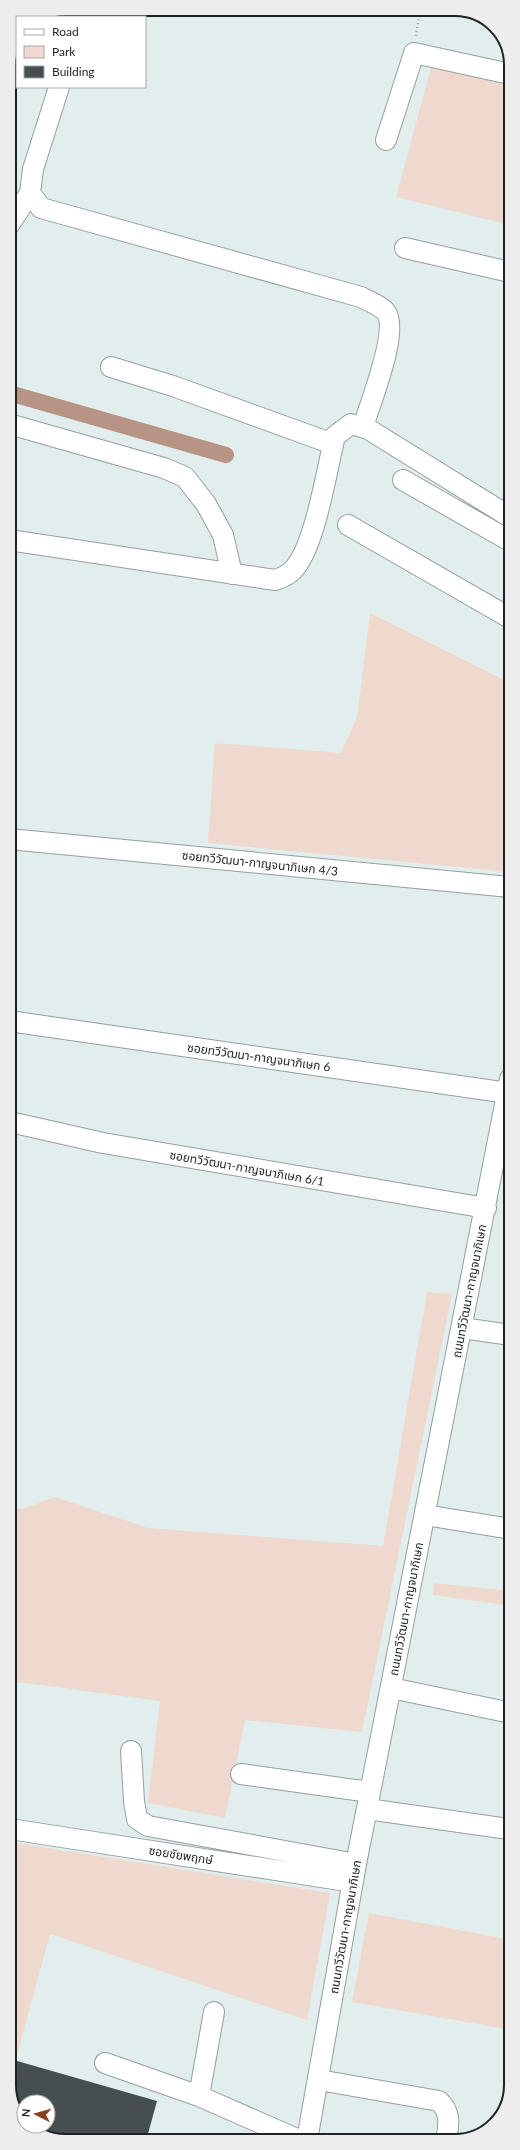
<svg xmlns="http://www.w3.org/2000/svg" width="520" height="2150" viewBox="0 0 520 2150" font-family="Lato,'Noto Sans Thai',sans-serif">
  <rect width="100%" height="100%" fill="#e2eeed"/>
  <path fill="#efd8cd" d="M431,68L510,83V225L396,197Z
    M370,613L510,683V872L208,843L215,743L341,753L357,717Z
    M427,1292L452,1294L362,1732L245,1720L225,1818L148,1803L160,1701L10,1681V1507L22,1509L54,1497L149,1528L383,1546Z
    M434,1583L511,1591V1606L433,1595Z
    M10,1842L330,1893L307,2020L50,1934L17,2055L10,2052Z
    M369,1913L511,1940V2030L352,2002Z"/>
  <g fill="none" stroke-linecap="round" stroke-linejoin="round">
    <path stroke="#b89484" stroke-width="16" d="M9,393L226,455"/>
  </g>
  <path fill="#454f4f" d="M10,2059L157,2101L146,2141H61L28,2127L48,2126V2102H24V2120L10,2096Z"/>
  <g fill="none" stroke-linecap="round" stroke-linejoin="round">
    <defs>
      <path id="minor" d="M80,17L83,9
        M59,87L33,169L30,193L41,208L361,297C368,301 379,305 385,311C401,328 369,406 363,427
        M386,140L414,53L510,74
        M9,225L30,193
        M405,248L510,272
        M111,367L173,386L333,444
        M9,424L164,468L185,477L206,504L223,535L232,574
        M403,480L510,541
        M348,525L510,618
        M9,540L275,580C284,577 291,574 297,565C316,539 327,469 335,436L351,424L368,429L510,517
        M9,839L510,887
        M9,1021L508,1093
        M10,1122L103,1143L486,1208
        M462,1328L511,1335
        M425,1515L511,1529
        M391,1688L511,1713
        M131,1751L134,1801L137,1819L148,1826L356,1864
        M241,1774L370,1792
        M367,1809L509,1829
        M10,1829L353,1882
        M105,2063L199,2096L299,2140
        M319,2080L439,2101C451,2112 449,2125 446,2140
        M199,2096L214,2012
        M307,2140L356,1864L510,1079"/>
    </defs>
    <use href="#minor" stroke="#949f9e" stroke-width="22"/>
    <path stroke="#9fa8a8" stroke-width="2.5" stroke-dasharray="1 3" stroke-linecap="butt" d="M416,36L420,9
      M503,1196H511"/>
    <use href="#minor" stroke="#fff" stroke-width="20"/>
  </g>
  <g text-anchor="middle" dominant-baseline="central" stroke-width="4" stroke-linejoin="round" paint-order="stroke">
    <g font-size="12" fill="#1d2222" stroke="#fff">
      <text transform="translate(260 863) rotate(6)">ซอยทวีวัฒนา-กาญจนาภิเษก 4/3</text>
      <text transform="translate(259 1057) rotate(8)">ซอยทวีวัฒนา-กาญจนาภิเษก 6</text>
      <text transform="translate(247 1168) rotate(10)">ซอยทวีวัฒนา-กาญจนาภิเษก 6/1</text>
      <text transform="translate(469 1291) rotate(-79)">ถนนทวีวัฒนา-กาญจนาภิเษก</text>
      <text transform="translate(406 1609) rotate(-79)">ถนนทวีวัฒนา-กาญจนาภิเษก</text>
      <text transform="translate(181 1855) rotate(9)">ซอยชัยพฤกษ์</text>
      <text transform="translate(345 1927) rotate(-80)">ถนนทวีวัฒนา-กาญจนาภิเษก</text>
    </g>
  </g>
  <path d="M0 0H520V2150H0ZM65 16H455A49 49 0 0 1 504 65V2085A49 49 0 0 1 455 2134H65A49 49 0 0 1 16 2085V65A49 49 0 0 1 65 16Z" fill="#ededed" fill-rule="evenodd"/>
  <path fill="none" stroke="#1d2222" stroke-width="2" d="M65 16H455A49 49 0 0 1 504 65V2085A49 49 0 0 1 455 2134H65A49 49 0 0 1 16 2085V65A49 49 0 0 1 65 16Z"/>
  <rect x="16" y="16" width="130" height="72" fill="#ffffff" stroke="#a5a7a7"/>
  <rect x="24" y="29" width="20" height="6" fill="#ffffff" stroke="#a5a7a7"/>
  <text x="52" y="36" font-size="12" fill="#1d2222">Road</text>
  <rect x="24" y="46" width="20" height="12" fill="#efd8cd" stroke="#a5a7a7"/>
  <text x="52" y="56" font-size="12" fill="#1d2222">Park</text>
  <rect x="24" y="66" width="20" height="12" fill="#454f4f" stroke="#a5a7a7"/>
  <text x="52" y="76" font-size="12" fill="#1d2222">Building</text>
  <g transform="translate(36 2114) rotate(276)"><circle r="19" fill="#ffffff" stroke="#a5a7a7"/>
  <path d="M0-3L7 15L0 10L-7 15Z" fill="#88421d"/>
  <text y="-6" font-size="11" font-weight="bold" text-anchor="middle" fill="#1d2222">N</text>
  </g>
</svg>
